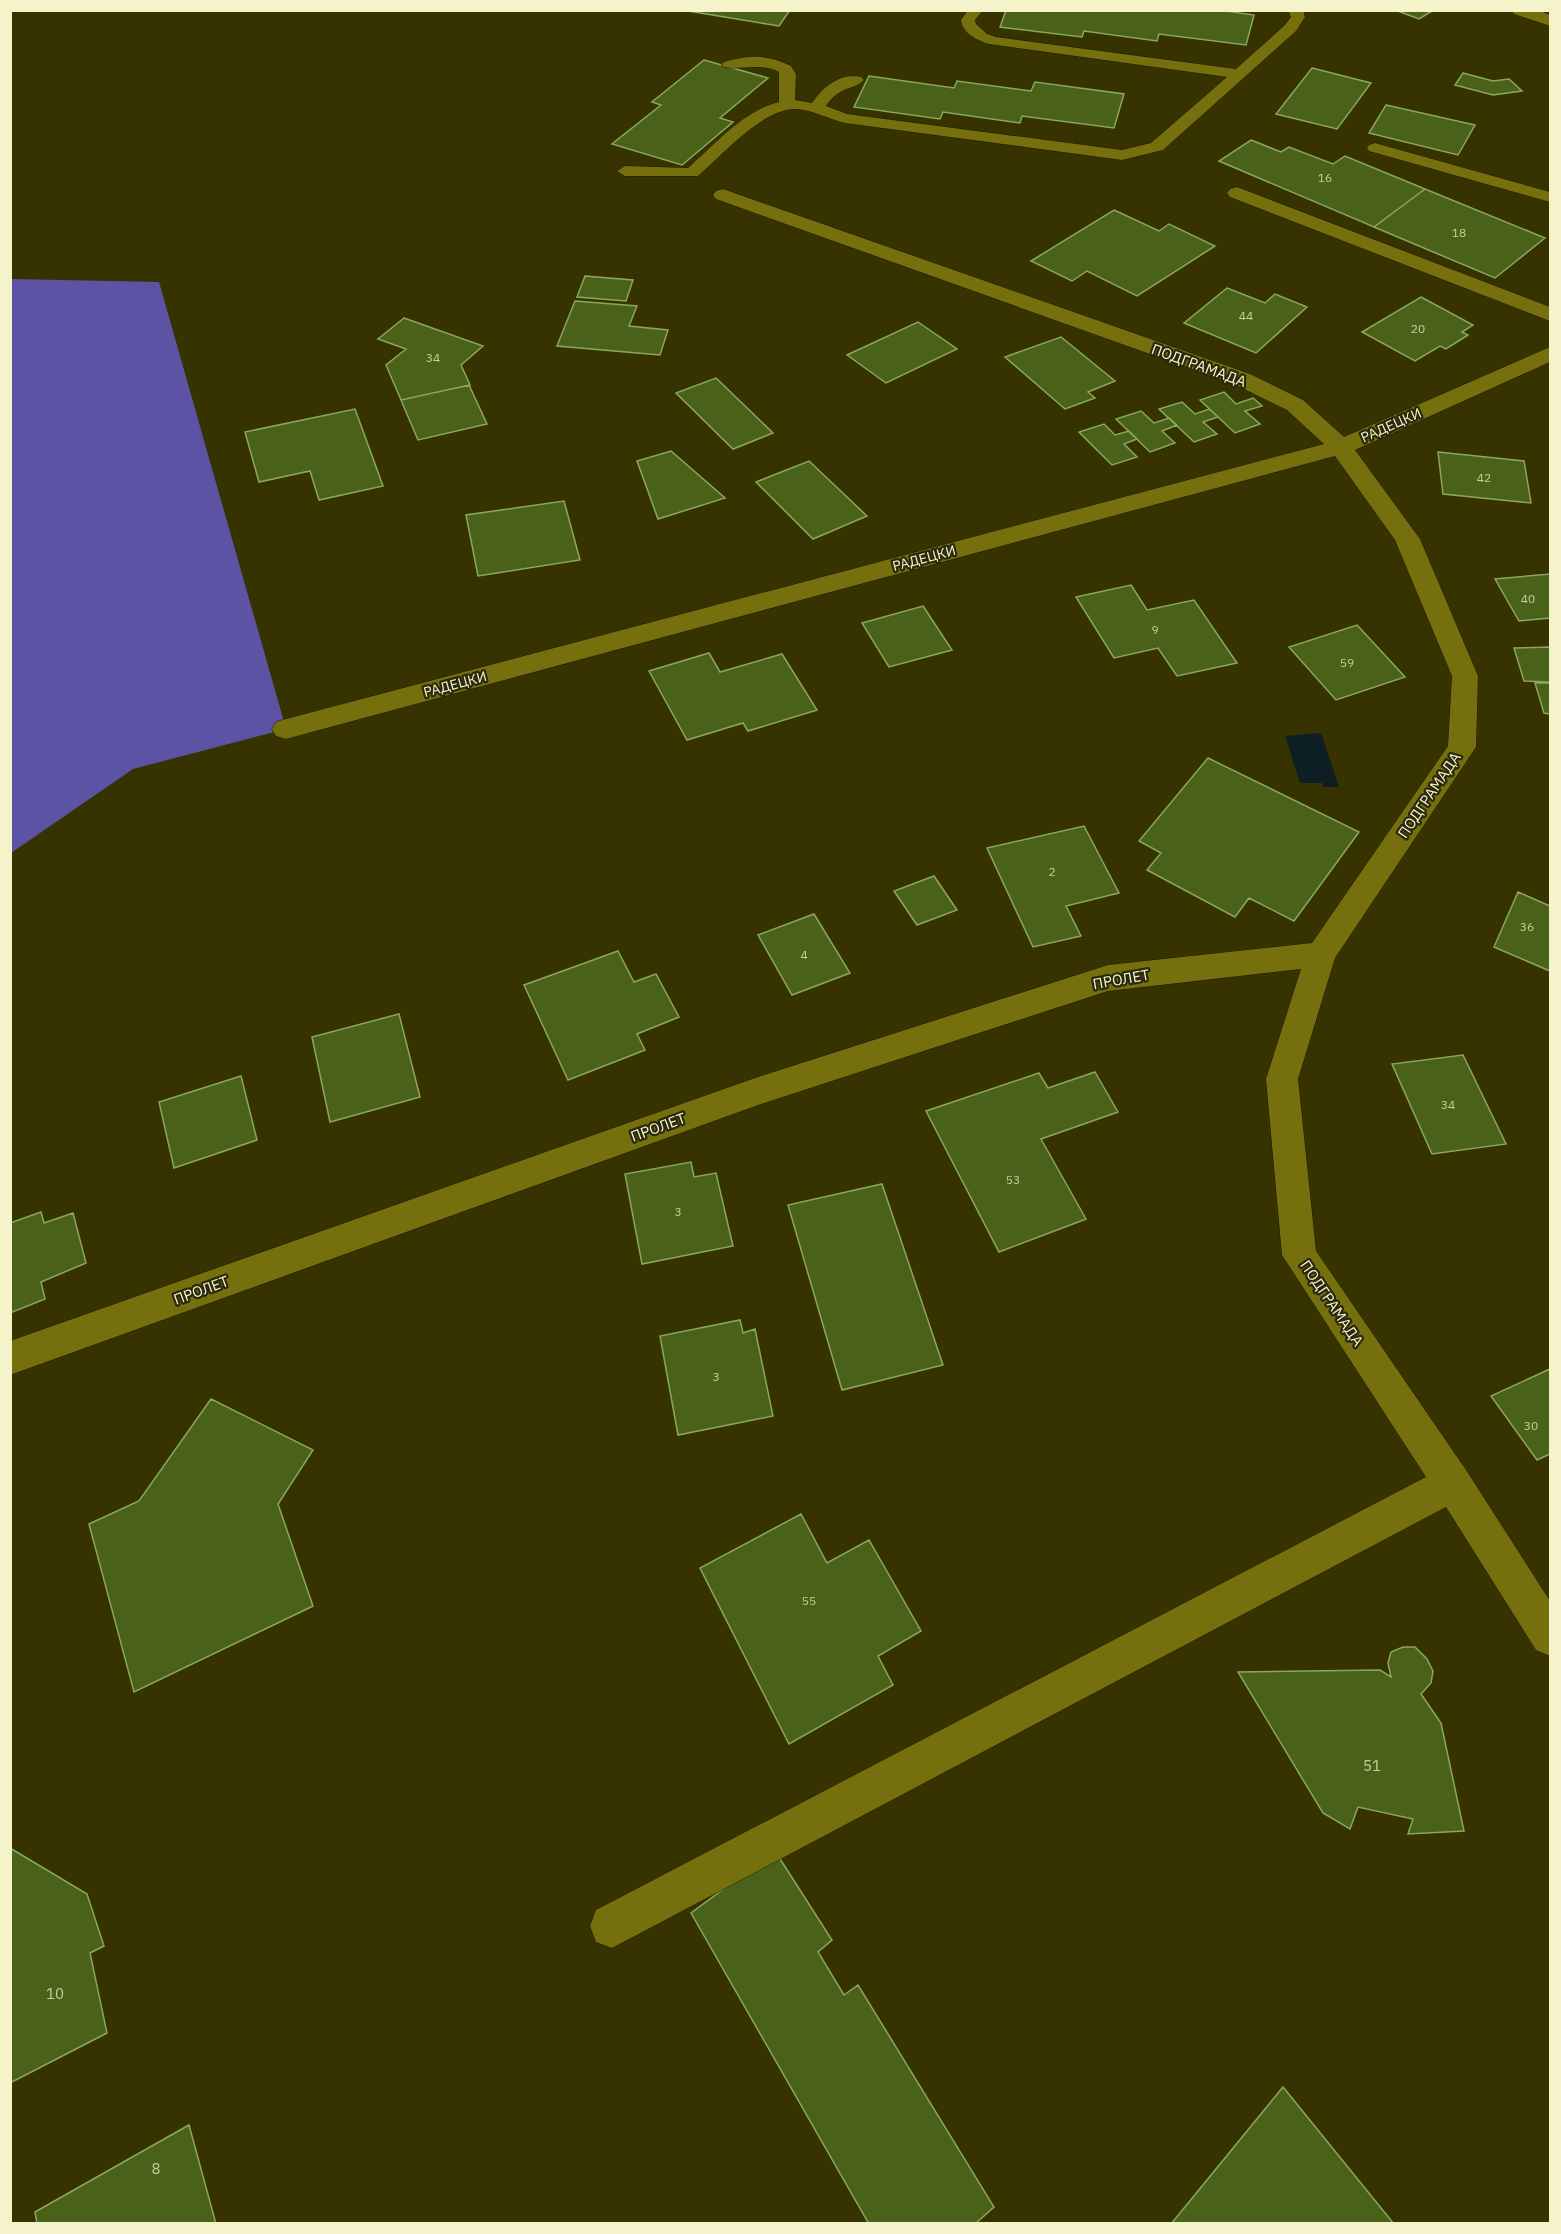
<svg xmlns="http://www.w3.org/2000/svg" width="1561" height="2234" viewBox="0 0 1561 2234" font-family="'IBM Plex Sans',sans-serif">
  <rect width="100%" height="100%" fill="#363301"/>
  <path fill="#5d53a5" d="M11,279L159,282L286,729L133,769L11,853Z"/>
  <path fill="#0e1e25" d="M1321,733L1339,787H1323L1322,783H1300L1285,736Z"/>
  <path fill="#4a6119" stroke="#8ba85a" stroke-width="1.5" d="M682,10H790L779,26Z
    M1006,10H1219L1254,15L1246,45L1159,34L1157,41L1084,31L1082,37L1000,27Z
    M1395,10H1434L1419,19Z
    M704,60L768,78L720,118L733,122L682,165L612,144L661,105L652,102Z
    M1312,68L1371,83L1337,129L1276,114Z
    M1463,73L1493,81L1509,79L1522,91L1493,95L1455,85Z
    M869,76L954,88L957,81L1031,91L1035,82L1124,94L1114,128L1022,116L1020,123L943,112L940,119L854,107Z
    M1386,105L1475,125L1458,155L1369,133Z
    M1251,140L1281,152L1289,147L1333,164L1345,156L1425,189L1374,227L1219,161Z
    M1425,189L1545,238L1495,278L1374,227Z
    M1114,210L1159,231L1169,224L1215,246L1137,296L1087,271L1072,281L1031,261Z
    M585,276L633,280L626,301L577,297Z
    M1227,288L1265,303L1275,294L1307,307L1256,353L1184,323Z
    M1421,297L1473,325L1462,332L1468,335L1446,349L1440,346L1415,361L1362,332Z
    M575,301L637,306L629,326L668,330L660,355L557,346Z
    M404,318L483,346L461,365L470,385L401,400L386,365L406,349L378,339Z
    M918,322L957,349L886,383L847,355Z
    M1061,337L1115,381L1088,392L1095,398L1065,409L1005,357Z
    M716,378L773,433L733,449L676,393Z
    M469,385L487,424L418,440L401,400Z
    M1224,392L1236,404L1253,398L1262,406L1245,411L1260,424L1235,433L1200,400Z
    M1182,402L1195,414L1209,409L1218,417L1203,422L1217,434L1194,442L1159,409Z
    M355,409L383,486L319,500L310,471L259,482L245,432Z
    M1141,411L1154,423L1169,418L1177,425L1162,431L1175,443L1150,452L1116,419Z
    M1104,424L1115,435L1129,431L1137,439L1124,444L1137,457L1112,465L1079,432Z
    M671,451L725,498L658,519L637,461Z
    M1438,452L1524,461L1531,503L1443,494Z
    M809,461L867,516L813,539L756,482Z
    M564,501L580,560L478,576L466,515Z
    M1550,574V618L1519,621L1495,579Z
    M1131,585L1147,610L1194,600L1237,663L1177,676L1158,648L1114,658L1076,597Z
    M923,606L952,650L889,667L862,623Z
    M1357,625L1405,677L1336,700L1289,647Z
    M1550,647V682L1524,681L1514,648Z
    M709,653L720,672L782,654L817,710L748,731L743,723L687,740L649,671Z
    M1535,683H1550V714L1544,713Z
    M1208,758L1359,832L1294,921L1249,898L1235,917L1147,870L1161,853L1139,841Z
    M1084,826L1119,893L1066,906L1081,936L1033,947L987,848Z
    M934,876L957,910L917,925L894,891Z
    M1518,892L1550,906V971L1494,947Z
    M814,914L850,973L792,995L758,935Z
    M618,951L634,982L656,974L679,1017L637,1034L645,1050L568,1080L524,985Z
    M399,1014L420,1097L330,1122L312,1037Z
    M1463,1055L1506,1144L1432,1154L1392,1064Z
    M1095,1072L1118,1112L1041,1139L1086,1219L999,1252L926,1111L1039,1073L1048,1088Z
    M241,1076L257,1140L174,1168L159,1102Z
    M691,1162L694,1177L716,1173L733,1246L642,1264L625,1174Z
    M882,1184L943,1365L842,1390L788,1205Z
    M41,1212L44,1223L73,1213L86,1263L41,1282L45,1299L10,1313V1223Z
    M740,1320L743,1333L755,1329L773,1416L678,1435L660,1336Z
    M1550,1369V1454L1537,1460L1491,1396Z
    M211,1399L313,1450L278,1504L313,1606L134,1692L89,1524L139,1501Z
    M801,1514L827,1563L869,1540L921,1631L878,1656L893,1685L789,1744L700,1568Z
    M1403,1647H1415L1427,1659L1433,1671L1431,1683L1421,1694L1441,1723L1464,1831L1408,1834L1413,1819L1358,1807L1350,1829L1323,1813L1238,1672L1380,1670L1391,1677L1388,1663L1391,1652Z
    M10,1848L87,1894L104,1946L90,1953L107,2033L10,2083Z
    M775,1851L832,1940L818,1952L844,1995L858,1985L994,2207L975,2224H869L691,1913Z
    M1283,2087L1394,2224H1171Z
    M189,2125L216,2224H37L35,2212Z"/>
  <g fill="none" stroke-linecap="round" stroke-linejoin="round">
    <defs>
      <path id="service" d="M968,10H983L975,20L976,24L987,34L996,37L1236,69L1285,25L1291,17L1288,10H1303L1305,17L1296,31L1163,150L1122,160L845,123C828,119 813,110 796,109C763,108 721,156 698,176H625L617,171L625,166L688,168C715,144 743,111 779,102V72C761,61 729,73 721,65L724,62C747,55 769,54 791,66L796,74L795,100L812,103C823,87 841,72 861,77L864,80C853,91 840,85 826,106L847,114L1122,150L1151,143L1227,77L989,44C977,40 963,34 961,20Z
        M1375,143L1550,192V202L1369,151L1367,148L1369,145Z"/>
      <path id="minor" d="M1237,187L1550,307V321L1230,197L1227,193L1230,189Z
        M723,189L1250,374L1303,400L1344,437L1550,347V362L1355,450L1420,539L1478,676L1476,747L1335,958L1298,1079L1316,1251L1466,1470L1550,1601V1656L1536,1650L1446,1507L612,1948L596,1942L590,1926L596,1910L1426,1477L1282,1255L1266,1079L1301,969L1108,991L761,1104L10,1375V1341L758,1077L1108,965L1312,943L1448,746L1452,676L1395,540L1335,456L286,739L276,736L272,729L276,722L286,719L1324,444L1287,410L1234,384L716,199L713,195L716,191Z"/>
      <path id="secondary" d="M1511,10H1538L1550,15V26L1514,14Z"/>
    </defs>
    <use href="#service" stroke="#1c1a01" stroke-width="1"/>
    <use href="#minor" stroke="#1c1a01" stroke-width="1"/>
    <use href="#secondary" stroke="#1c1a01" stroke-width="1"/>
    <use href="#service" fill="#756f0d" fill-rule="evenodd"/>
    <use href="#minor" fill="#756f0d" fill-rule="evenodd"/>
    <use href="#secondary" fill="#756f0d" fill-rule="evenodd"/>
  </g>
  <g text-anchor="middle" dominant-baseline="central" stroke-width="4.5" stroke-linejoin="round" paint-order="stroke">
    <g font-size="12" fill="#cace9d">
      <text x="1325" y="177">16</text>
      <text x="1459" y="232">18</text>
      <text x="1246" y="315">44</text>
      <text x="1418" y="328">20</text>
      <text x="433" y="357">34</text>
      <text x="1484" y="477">42</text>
      <text x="1528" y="598">40</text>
      <text x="1155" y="629">9</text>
      <text x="1347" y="662">59</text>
      <text x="1052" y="871">2</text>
      <text x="1527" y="926">36</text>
      <text x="804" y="954">4</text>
      <text x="1448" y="1104">34</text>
      <text x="1013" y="1179">53</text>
      <text x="678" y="1211">3</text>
      <text x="716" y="1376">3</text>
      <text x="1531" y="1425">30</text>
      <text x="809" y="1600">55</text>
    </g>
    <g font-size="14" fill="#f5f3c9" stroke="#2a280d">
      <text transform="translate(1391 425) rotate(-24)">РАДЕЦКИ</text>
      <text transform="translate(924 558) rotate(-15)">РАДЕЦКИ</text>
      <text transform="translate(455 684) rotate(-15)">РАДЕЦКИ</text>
    </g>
    <g font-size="15" fill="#f5f3c9" stroke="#2a280d">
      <text transform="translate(1199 365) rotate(20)">ПОДГРАМАДА</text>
      <text transform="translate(1429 795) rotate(-56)">ПОДГРАМАДА</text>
      <text transform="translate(1121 979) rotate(-10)">ПРОЛЕТ</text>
      <text transform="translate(658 1127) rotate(-20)">ПРОЛЕТ</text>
      <text transform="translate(201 1290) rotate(-20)">ПРОЛЕТ</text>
      <text transform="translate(1332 1303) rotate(56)">ПОДГРАМАДА</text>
    </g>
    <g font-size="15" fill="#cace9d">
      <text x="1372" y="1765">51</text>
      <text x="55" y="1993">10</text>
      <text x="156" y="2168">8</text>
    </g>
  </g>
  <rect width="1561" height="2234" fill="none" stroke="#f5f3c9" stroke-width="24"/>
</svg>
